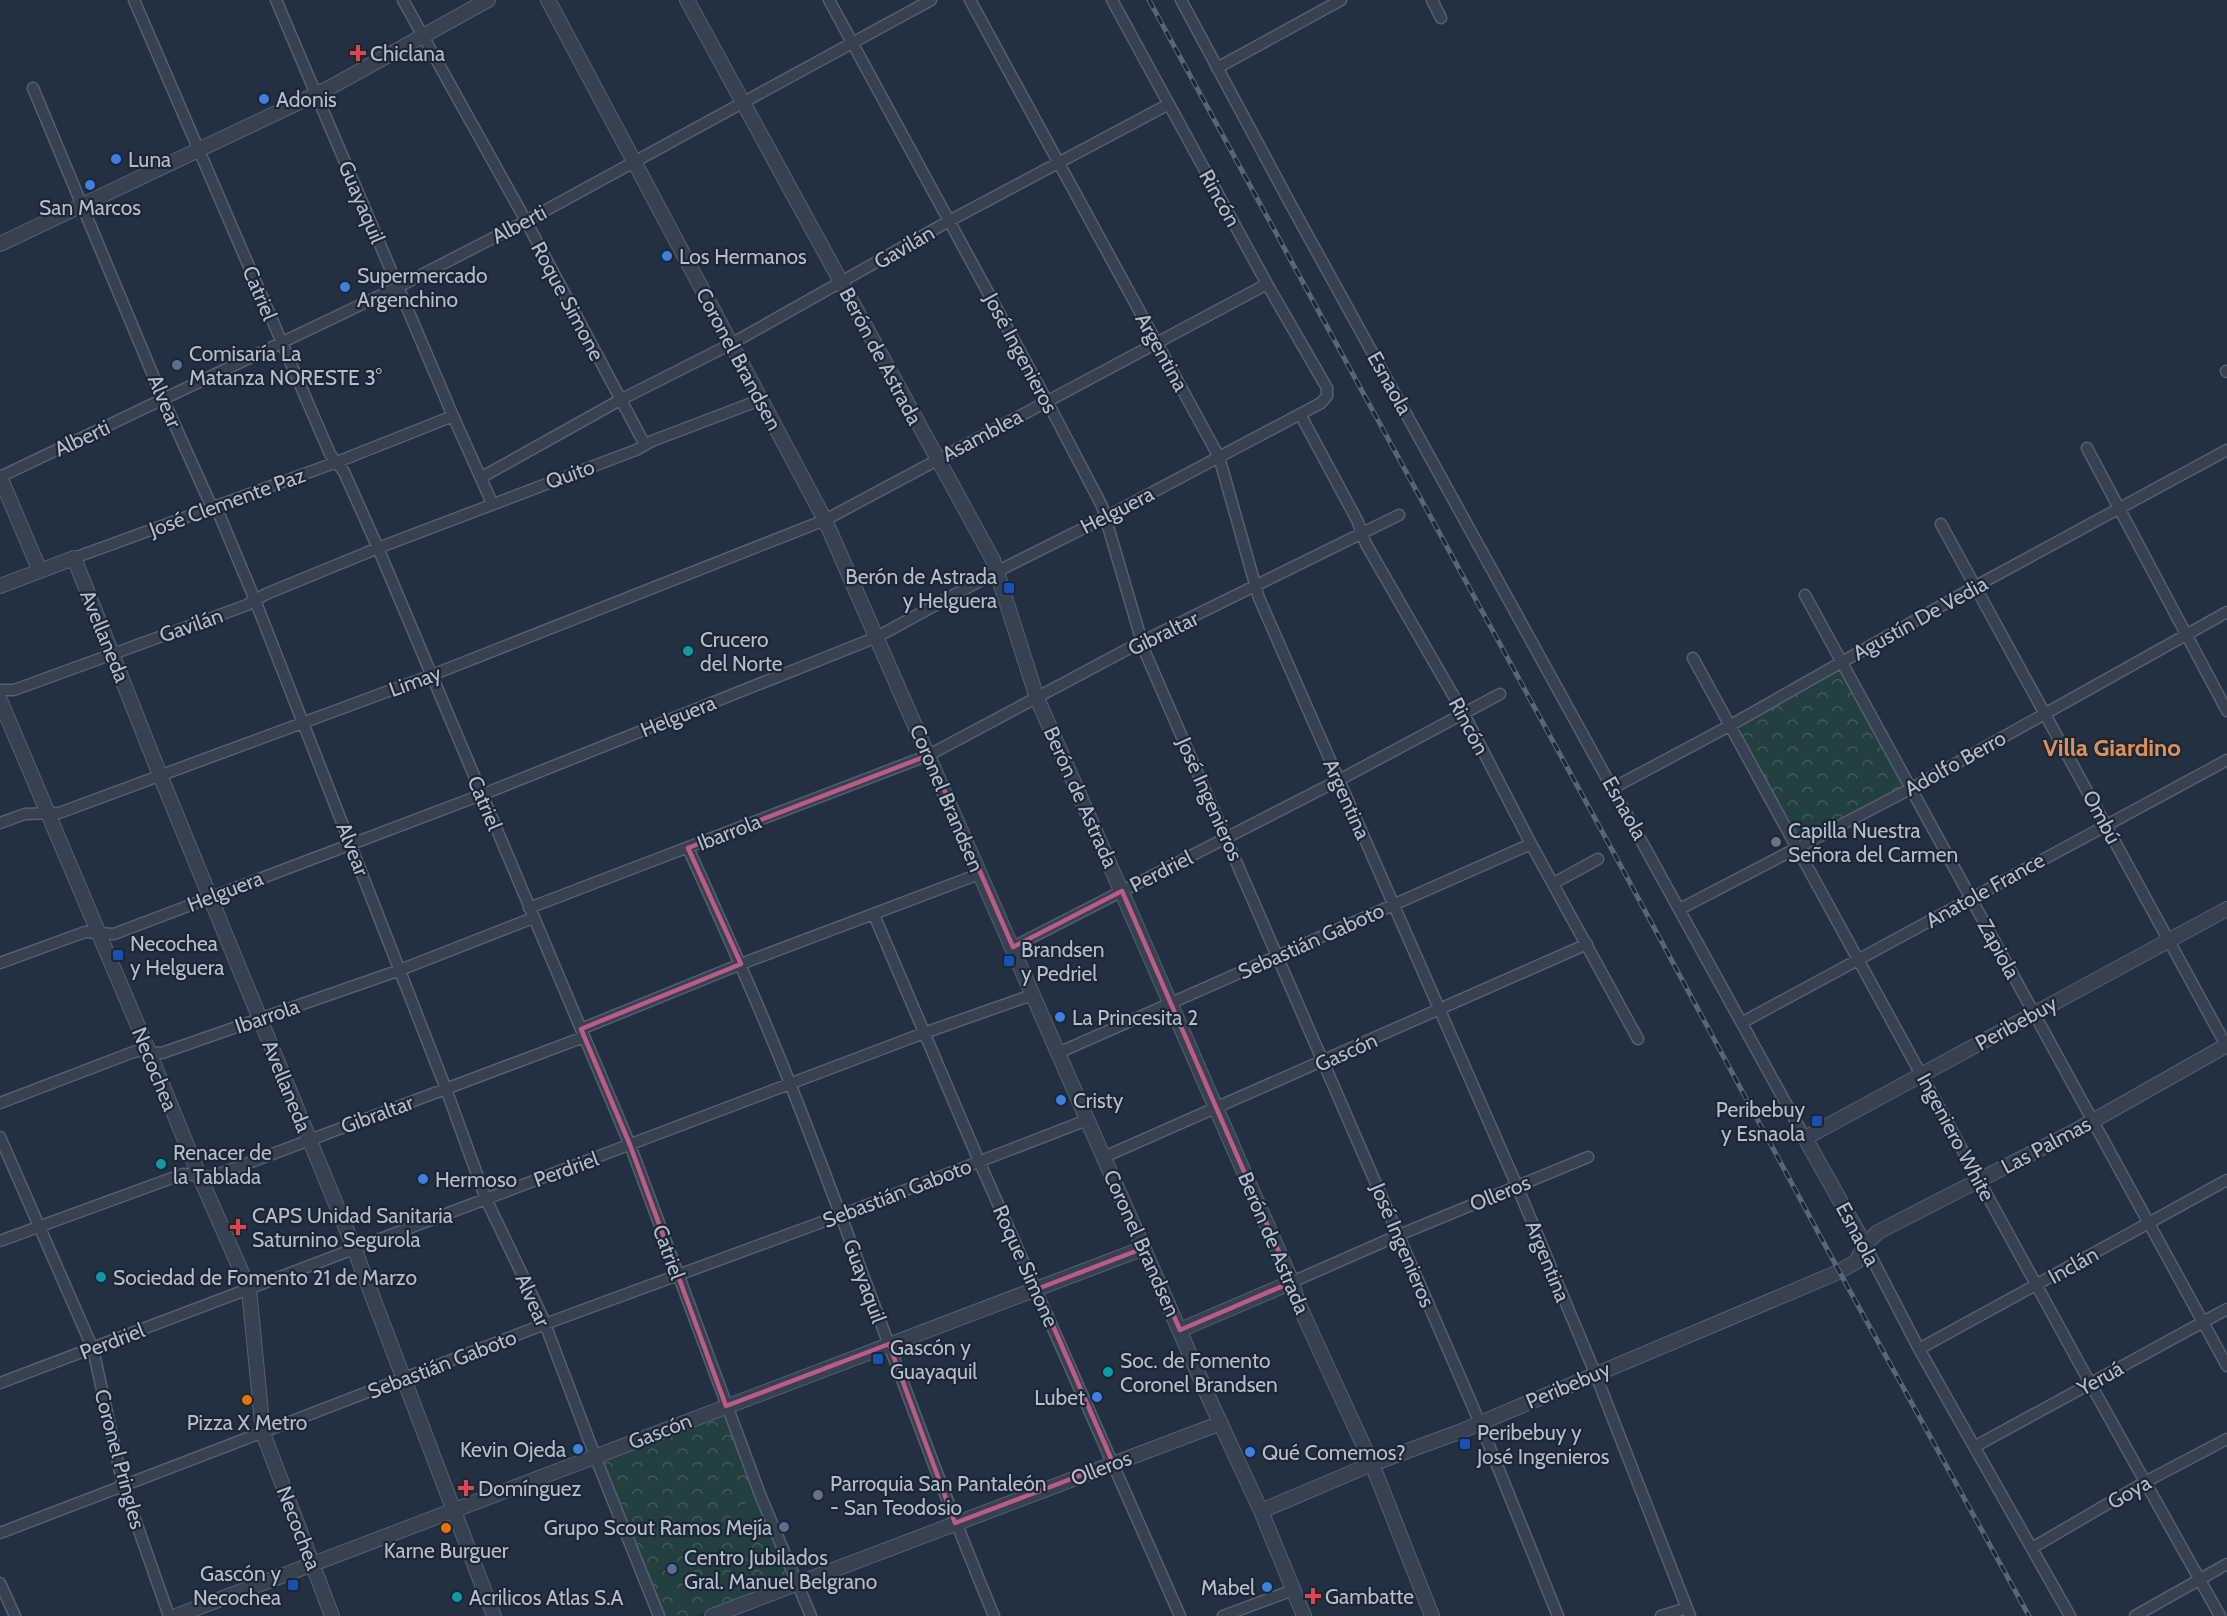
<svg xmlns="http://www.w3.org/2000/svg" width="2227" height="1616" viewBox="0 0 2227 1616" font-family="Cabin,sans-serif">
  <defs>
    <pattern id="park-crowns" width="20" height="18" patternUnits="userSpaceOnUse" patternTransform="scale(1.5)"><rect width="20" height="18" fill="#243f42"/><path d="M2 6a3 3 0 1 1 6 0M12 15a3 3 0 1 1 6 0" fill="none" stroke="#41595c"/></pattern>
  </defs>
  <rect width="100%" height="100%" fill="#223041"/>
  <path fill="url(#park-crowns)" d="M1836,672L1843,673L1902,783L1900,789L1799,842L1740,734L1743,725Z
    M723,1413L727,1416L787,1576L784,1581L695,1616H662L605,1463L606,1458Z"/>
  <path fill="#243f42" d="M758,1499L771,1534C746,1528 748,1529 736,1507Z"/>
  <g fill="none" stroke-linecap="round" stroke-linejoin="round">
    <defs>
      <path id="minor" d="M134,0L330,454L344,472L378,548L630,1145L761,1497L811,1616
        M276,0L453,416L492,503
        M403,0L526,221L645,445
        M829,0L1047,401L1102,506L1145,652L1480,1423L1558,1616
        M970,0L1219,457L1259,598L1517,1186L1595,1373L1690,1616
        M1181,0L1291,205L1805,1138
        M1432,0L1441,18
        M1217,68L1341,0
        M33,88L163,399L209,501L219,514L255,600L446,1089L486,1199L542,1316L595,1456L659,1616
        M2226,371L2227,372
        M1300,414L1357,520L1366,544L1464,714L1531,844L1638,1039
        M2087,448L2227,711
        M0,477L398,287L526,221L931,0
        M482,477L620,400L731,344L949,221L1169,104
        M1941,524L2227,1047
        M74,558L337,462L453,416
        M1805,595L2227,1366
        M1693,658L2090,1383L2220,1616
        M0,690H14L247,605L266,594L378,548L636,450L652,441L760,400
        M1613,788L1731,725L1976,586L2227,450
        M0,823L25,814L59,813L432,675L825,520L1267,284
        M688,848C724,927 759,1005 791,1086C861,1262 921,1441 994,1616
        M1554,883L1598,859
        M529,908L929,755L1141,642L1399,515
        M1680,909L1912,788L2227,612
        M874,915L979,1161L1180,1616
        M1013,947L1339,780L1500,694
        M0,963L85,932L114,934L481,795L877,637L998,571L1106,517L1321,403L1327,396V388L1267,284L1112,0
        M1743,1022L2227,760
        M581,1029L741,964L979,874
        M1058,1053L1531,844
        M0,1103L136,1051L162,1053L400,970L533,918
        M0,1137L93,1349L123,1485L169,1616
        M1104,1157L1587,944
        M0,1241L183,1174L211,1177L584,1037
        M1865,1245L1919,1349L2070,1616
        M1292,1282L1399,1235L1588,1157
        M1919,1349L2227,1180
        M0,1383L924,1033L1032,995
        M1974,1447L2227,1309
        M0,1533L545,1324L841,1215L1087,1120
        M2032,1548L2145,1482L2227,1439
        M0,1583L15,1616
        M1223,1616L1293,1590
        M1661,1616L1687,1608
        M2135,1616L2227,1564"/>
      <path id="tertiary" d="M548,0L825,520L1212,1405L1261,1511L1304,1616
        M687,0L993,560L1037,698L1292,1282L1298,1303L1372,1464L1432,1616
        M0,244L329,88L488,0
        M0,477L40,571
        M0,586L74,558L160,775L354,1248L494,1616
        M0,700L149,1052L199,1175L249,1289L263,1433L332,1616
        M1865,1245L1805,1138L2227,909
        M1180,1330L1292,1282
        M1261,1511L1372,1464L1459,1432L1834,1274L1856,1262L1865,1245L1878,1232L2075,1131L2227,1045
        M176,1616L1144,1248
        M712,1616L1221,1423"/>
    </defs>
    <use href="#minor" stroke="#54606e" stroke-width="13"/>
    <use href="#tertiary" stroke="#54606e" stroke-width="16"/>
    <use href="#minor" stroke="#364250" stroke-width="10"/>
    <use href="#tertiary" stroke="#364250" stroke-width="14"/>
    <defs>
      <path id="rail" d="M1149,0L1616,857L1839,1271L2029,1616"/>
    </defs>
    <use href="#rail" stroke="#586678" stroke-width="5"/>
    <use href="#rail" stroke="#1b2735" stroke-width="3" stroke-dasharray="9" stroke-linecap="butt"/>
  </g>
  <path fill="none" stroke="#bc5a88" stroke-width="4.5" stroke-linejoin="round" d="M929,755L1013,947L1122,891L1292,1282L1180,1330L1144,1248L1037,1289L1113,1463L955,1523L889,1344L726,1406L630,1145L581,1029L741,964L688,848Z"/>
  <g fill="#e0444e" stroke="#1b2735" stroke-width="2">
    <path d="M355 44h6v6h6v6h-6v6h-6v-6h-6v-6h6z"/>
    <path d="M235 1218h6v6h6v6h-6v6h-6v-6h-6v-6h6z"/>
    <path d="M463 1479h6v6h6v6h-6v6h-6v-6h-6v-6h6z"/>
    <path d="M1310 1587h6v6h6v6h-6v6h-6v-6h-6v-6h6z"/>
  </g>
  <g fill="#3f7fe0" stroke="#1b2735" stroke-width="2">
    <circle cx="264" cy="99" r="6"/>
    <circle cx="116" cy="159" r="6"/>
    <circle cx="90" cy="185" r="6"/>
    <circle cx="667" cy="256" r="6"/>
    <circle cx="345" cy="287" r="6"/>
    <circle cx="1060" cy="1017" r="6"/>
    <circle cx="1061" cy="1100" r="6"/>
    <circle cx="423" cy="1179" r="6"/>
    <circle cx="1097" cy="1397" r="6"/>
    <circle cx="578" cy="1449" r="6"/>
    <circle cx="1250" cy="1452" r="6"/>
    <circle cx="1267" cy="1587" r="6"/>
  </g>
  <g fill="#5c6f8a" stroke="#1b2735" stroke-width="2">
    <circle cx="177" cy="365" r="6"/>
    <circle cx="784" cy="1527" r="6"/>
    <circle cx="672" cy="1569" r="6"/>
  </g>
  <g fill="#1a4fb4" stroke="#1b2735" stroke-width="2">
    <rect x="1003" y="582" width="12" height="12" rx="3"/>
    <rect x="112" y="949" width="12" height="12" rx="3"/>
    <rect x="1003" y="955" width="12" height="12" rx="3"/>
    <rect x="1811" y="1115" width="12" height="12" rx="3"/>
    <rect x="872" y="1353" width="12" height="12" rx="3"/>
    <rect x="1459" y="1438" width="12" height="12" rx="3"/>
    <rect x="287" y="1579" width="12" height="12" rx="3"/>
  </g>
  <g fill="#0f9aa8" stroke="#1b2735" stroke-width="2">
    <circle cx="688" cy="651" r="6"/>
    <circle cx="161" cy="1164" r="6"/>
    <circle cx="101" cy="1277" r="6"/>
    <circle cx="1108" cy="1372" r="6"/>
    <circle cx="457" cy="1597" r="6"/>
  </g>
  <g fill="#6b7280" stroke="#1b2735" stroke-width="2">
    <circle cx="1776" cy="842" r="6"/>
    <circle cx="818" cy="1495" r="6"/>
  </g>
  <g fill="#e8710a" stroke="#1b2735" stroke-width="2">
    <circle cx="247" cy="1400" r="6"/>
    <circle cx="446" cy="1528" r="6"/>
  </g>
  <g text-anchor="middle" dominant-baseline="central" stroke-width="4.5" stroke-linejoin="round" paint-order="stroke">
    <g font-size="21" fill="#b3bdcb" stroke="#1b2735" text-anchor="start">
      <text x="370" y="53">Chiclana</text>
      <text x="276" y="99">Adonis</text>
      <text x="128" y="159">Luna</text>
      <text x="90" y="207" text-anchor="middle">San Marcos</text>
      <text x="679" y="256">Los Hermanos</text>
      <text x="357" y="275">Supermercado<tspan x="357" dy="24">Argenchino</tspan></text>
      <text x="189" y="353">Comisaría La<tspan x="189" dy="24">Matanza NORESTE 3°</tspan></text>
      <text x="997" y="576" text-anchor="end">Berón de Astrada<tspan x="997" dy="24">y Helguera</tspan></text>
      <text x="700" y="639">Crucero<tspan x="700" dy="24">del Norte</tspan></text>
      <text x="1788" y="830">Capilla Nuestra<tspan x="1788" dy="24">Señora del Carmen</tspan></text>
      <text x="130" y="943">Necochea<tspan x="130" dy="24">y Helguera</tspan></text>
      <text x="1021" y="949">Brandsen<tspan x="1021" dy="24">y Pedriel</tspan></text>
      <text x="1072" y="1017">La Princesita 2</text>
      <text x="1073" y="1100">Cristy</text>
      <text x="1805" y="1109" text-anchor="end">Peribebuy<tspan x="1805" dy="24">y Esnaola</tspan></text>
      <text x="173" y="1152">Renacer de<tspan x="173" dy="24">la Tablada</tspan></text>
      <text x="435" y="1179">Hermoso</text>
      <text x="252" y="1215">CAPS Unidad Sanitaria<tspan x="252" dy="24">Saturnino Segurola</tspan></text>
      <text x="113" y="1277">Sociedad de Fomento 21 de Marzo</text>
      <text x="890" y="1347">Gascón y<tspan x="890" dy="24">Guayaquil</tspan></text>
      <text x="1120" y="1360">Soc. de Fomento<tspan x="1120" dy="24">Coronel Brandsen</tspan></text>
      <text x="1085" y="1397" text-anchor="end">Lubet</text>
      <text x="247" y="1422" text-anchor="middle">Pizza X Metro</text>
      <text x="1477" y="1432">Peribebuy y<tspan x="1477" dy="24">José Ingenieros</tspan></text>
      <text x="566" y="1449" text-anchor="end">Kevin Ojeda</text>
      <text x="1262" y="1452">Qué Comemos?</text>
      <text x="830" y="1483">Parroquia San Pantaleón<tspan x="830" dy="24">- San Teodosio</tspan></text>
      <text x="478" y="1488">Domínguez</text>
      <text x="772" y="1527" text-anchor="end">Grupo Scout Ramos Mejía</text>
      <text x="446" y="1550" text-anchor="middle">Karne Burguer</text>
      <text x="684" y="1557">Centro Jubilados<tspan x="684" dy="24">Gral. Manuel Belgrano</tspan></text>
      <text x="281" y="1573" text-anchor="end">Gascón y<tspan x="281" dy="24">Necochea</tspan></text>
      <text x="1255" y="1587" text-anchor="end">Mabel</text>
      <text x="1325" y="1596">Gambatte</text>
      <text x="469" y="1597">Acrilicos Atlas S.A</text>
    </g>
    <g font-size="21" fill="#b3bdcb" stroke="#1b2735">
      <text transform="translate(1220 198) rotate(61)">Rincón</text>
      <text transform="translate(362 202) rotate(67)">Guayaquil</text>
      <text transform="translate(519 224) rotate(-28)">Alberti</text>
      <text transform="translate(904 247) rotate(-30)">Gavilán</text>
      <text transform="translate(260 293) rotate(67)">Catriel</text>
      <text transform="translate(568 301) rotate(62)">Roque Simone</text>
      <text transform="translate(1162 352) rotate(61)">Argentina</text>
      <text transform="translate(1021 353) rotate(62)">José Ingenieros</text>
      <text transform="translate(881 356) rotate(62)">Berón de Astrada</text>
      <text transform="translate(739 359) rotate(62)">Coronel Brandsen</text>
      <text transform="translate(1390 383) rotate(61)">Esnaola</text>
      <text transform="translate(165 401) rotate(67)">Alvear</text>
      <text transform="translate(982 435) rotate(-28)">Asamblea</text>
      <text transform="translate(82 438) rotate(-25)">Alberti</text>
      <text transform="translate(570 474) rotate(-20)">Quito</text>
      <text transform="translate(227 502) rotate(-20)">José Clemente Paz</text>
      <text transform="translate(1117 510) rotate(-27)">Helguera</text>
      <text transform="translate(1920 618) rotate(-29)">Agustín De Vedia</text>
      <text transform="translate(191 625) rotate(-19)">Gavilán</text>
      <text transform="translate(1163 633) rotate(-26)">Gibraltar</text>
      <text transform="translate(105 636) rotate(68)">Avellaneda</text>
      <text transform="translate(415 681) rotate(-20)">Limay</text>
      <text transform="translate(678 716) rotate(-22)">Helguera</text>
      <text transform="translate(1469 726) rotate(62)">Rincón</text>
      <text transform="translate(1955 763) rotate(-29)">Adolfo Berro</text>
      <text transform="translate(1081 797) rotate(66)">Berón de Astrada</text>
      <text transform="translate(947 798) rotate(67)">Coronel Brandsen</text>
      <text transform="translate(1210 799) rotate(66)">José Ingenieros</text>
      <text transform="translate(1347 799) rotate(66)">Argentina</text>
      <text transform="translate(485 803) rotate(67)">Catriel</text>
      <text transform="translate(1625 808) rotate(61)">Esnaola</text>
      <text transform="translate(2102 817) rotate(62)">Ombú</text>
      <text transform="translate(729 832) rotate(-21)">Ibarrola</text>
      <text transform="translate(353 849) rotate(69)">Alvear</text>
      <text transform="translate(1161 871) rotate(-27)">Perdriel</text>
      <text transform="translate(1985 890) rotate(-29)">Anatole France</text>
      <text transform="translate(225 891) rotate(-21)">Helguera</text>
      <text transform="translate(1311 941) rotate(-24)">Sebastián Gaboto</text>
      <text transform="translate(1999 949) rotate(61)">Zapiola</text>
      <text transform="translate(267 1016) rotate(-19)">Ibarrola</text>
      <text transform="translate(2016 1023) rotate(-29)">Peribebuy</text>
      <text transform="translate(1346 1052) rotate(-24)">Gascón</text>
      <text transform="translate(155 1069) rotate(68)">Necochea</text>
      <text transform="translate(287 1086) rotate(68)">Avellaneda</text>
      <text transform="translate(377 1114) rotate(-20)">Gibraltar</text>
      <text transform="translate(1956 1137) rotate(62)">Ingeniero White</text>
      <text transform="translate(2046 1145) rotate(-28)">Las Palmas</text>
      <text transform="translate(566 1169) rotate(-20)">Perdriel</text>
      <text transform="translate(897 1193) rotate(-21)">Sebastián Gaboto</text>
      <text transform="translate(1500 1193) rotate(-22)">Olleros</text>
      <text transform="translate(1858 1234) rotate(62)">Esnaola</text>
      <text transform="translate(1142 1243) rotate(66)">Coronel Brandsen</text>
      <text transform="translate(1274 1243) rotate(67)">Berón de Astrada</text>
      <text transform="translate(1403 1245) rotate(67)">José Ingenieros</text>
      <text transform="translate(669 1252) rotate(70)">Catriel</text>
      <text transform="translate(1548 1261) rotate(68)">Argentina</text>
      <text transform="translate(2073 1265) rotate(-29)">Inclán</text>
      <text transform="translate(1026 1266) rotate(66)">Roque Simone</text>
      <text transform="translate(865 1281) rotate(70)">Guayaquil</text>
      <text transform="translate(533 1300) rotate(66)">Alvear</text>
      <text transform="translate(112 1341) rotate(-21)">Perdriel</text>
      <text transform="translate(442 1364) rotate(-21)">Sebastián Gaboto</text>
      <text transform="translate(2100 1378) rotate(-29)">Yeruá</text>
      <text transform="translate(1568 1385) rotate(-23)">Peribebuy</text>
      <text transform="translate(660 1431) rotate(-21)">Gascón</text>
      <text transform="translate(120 1459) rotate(75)">Coronel Pringles</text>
      <text transform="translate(1101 1468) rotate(-21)">Olleros</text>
      <text transform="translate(2129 1492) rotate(-30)">Goya</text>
      <text transform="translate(299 1528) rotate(69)">Necochea</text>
    </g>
    <g font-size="24" font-weight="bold" fill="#df905a" stroke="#1b2735">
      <text x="2112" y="747">Villa Giardino</text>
    </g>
  </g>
</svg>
